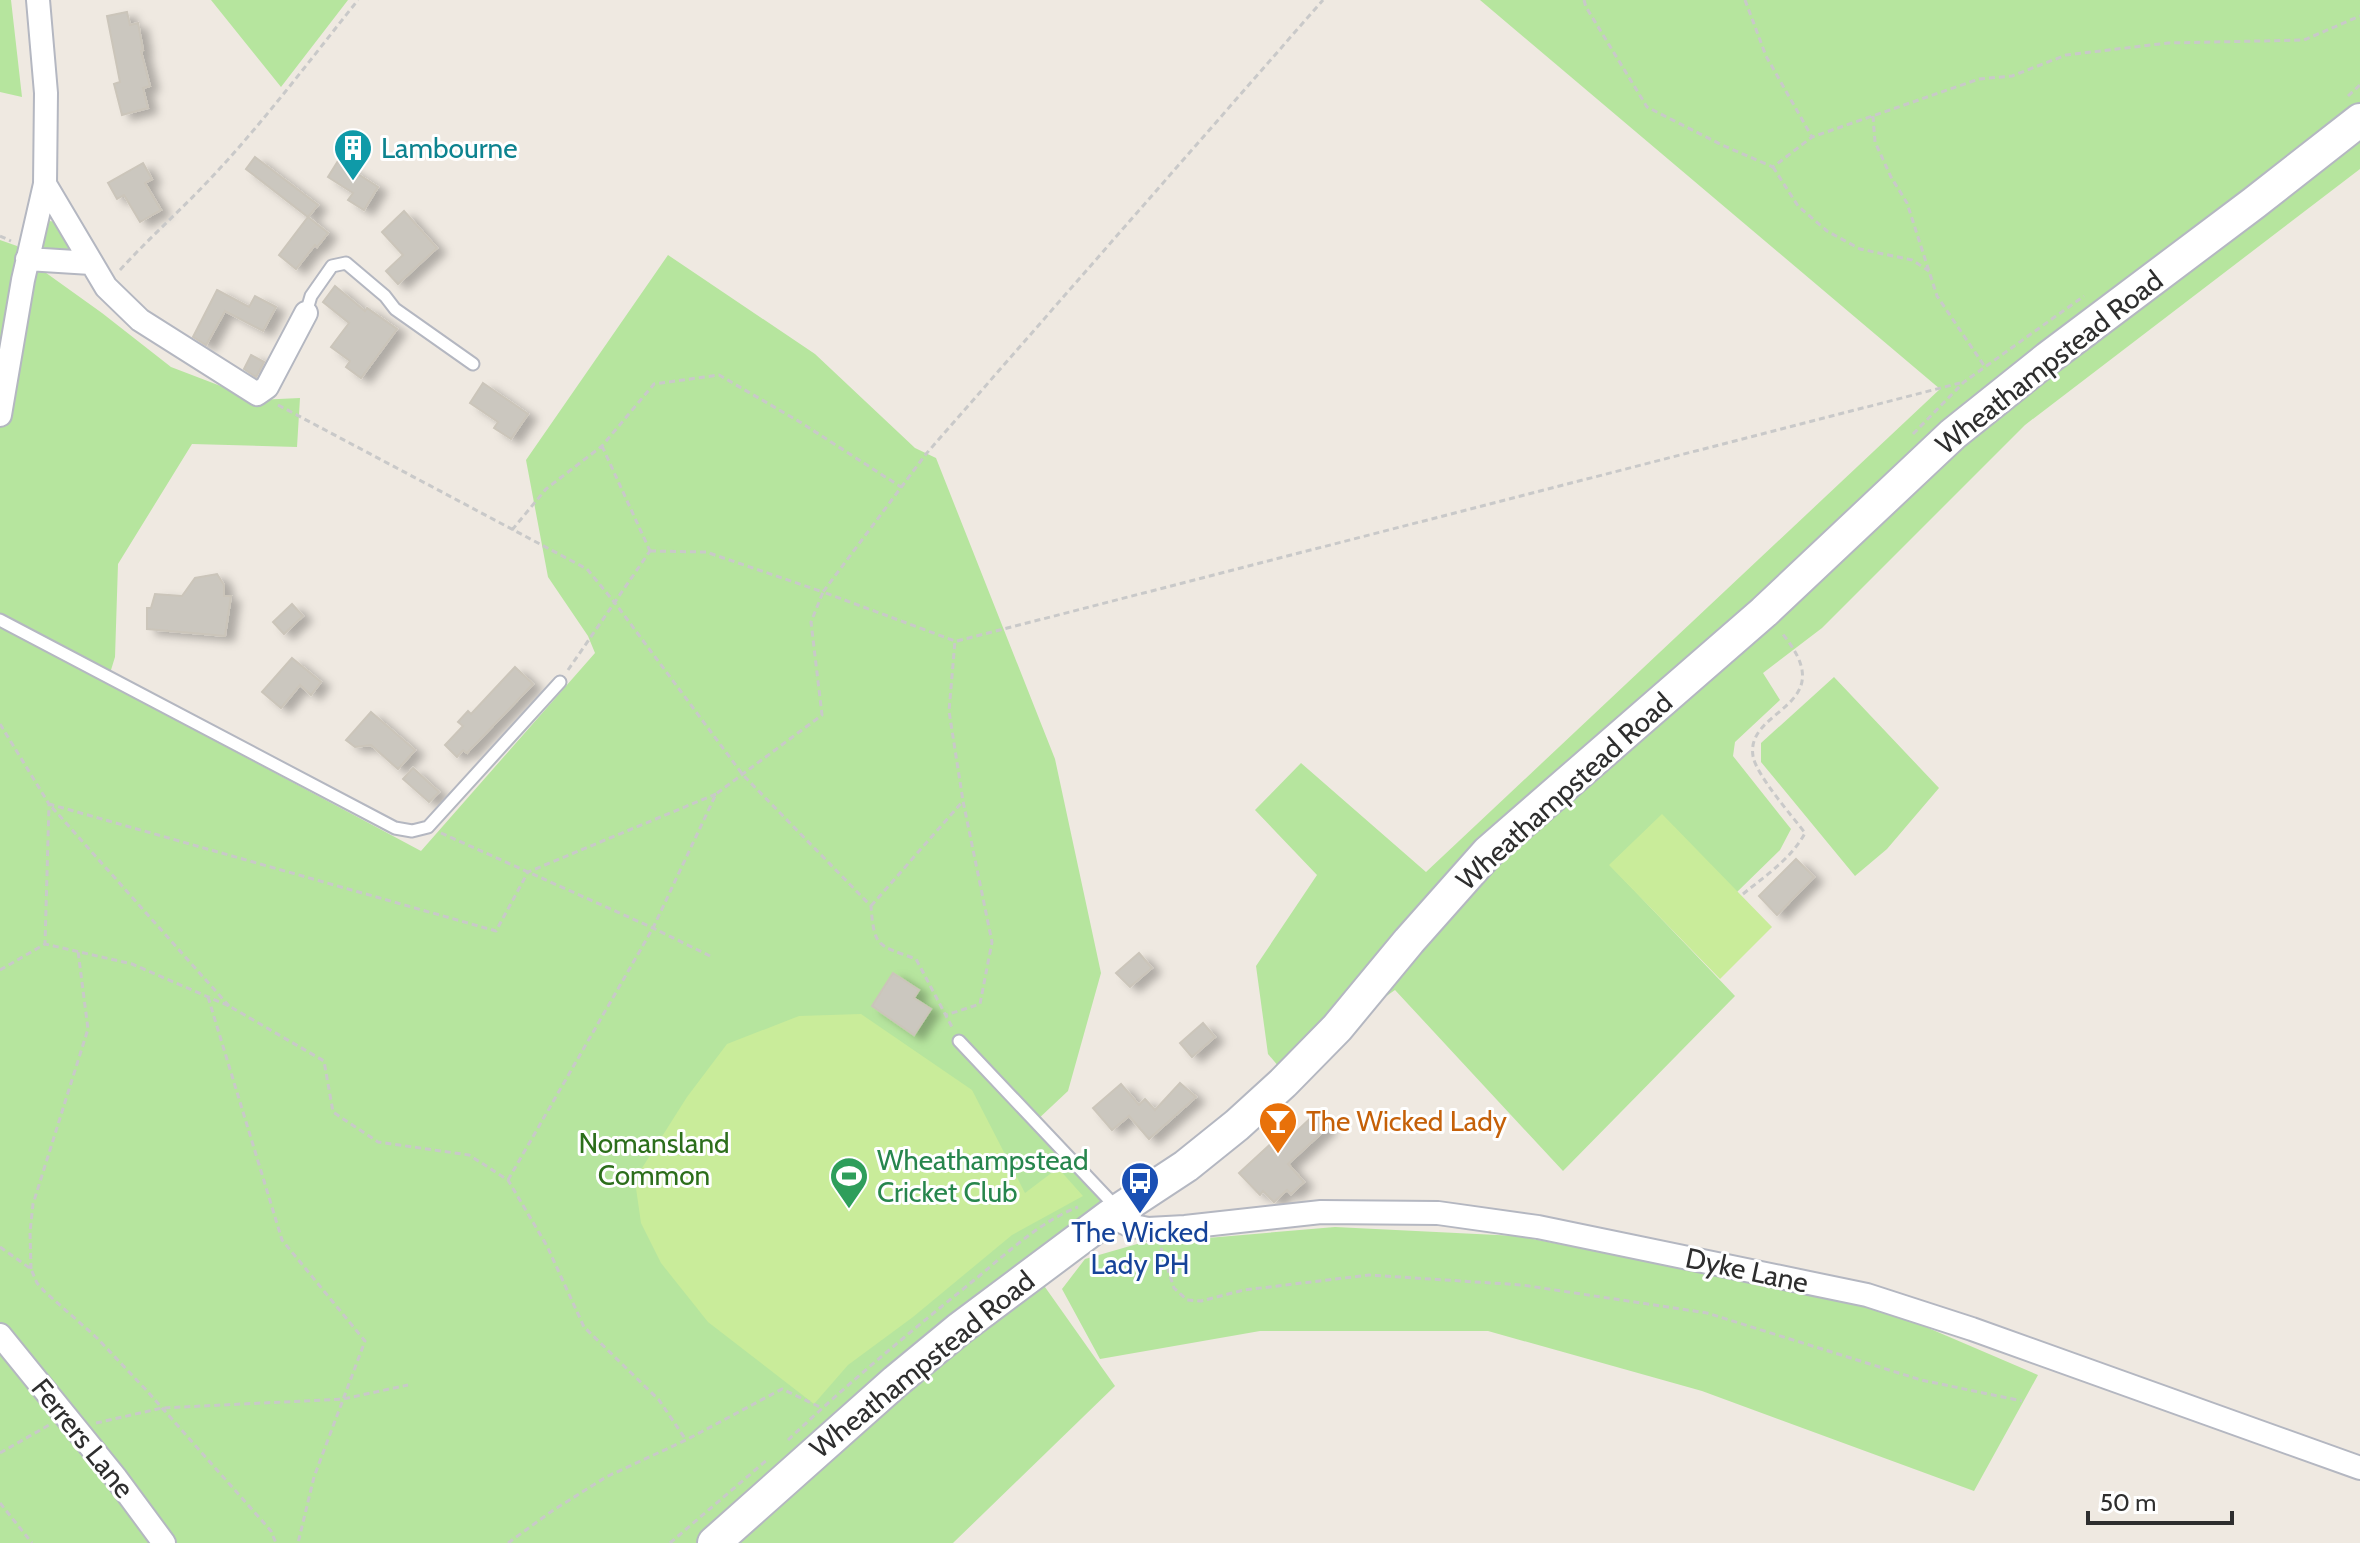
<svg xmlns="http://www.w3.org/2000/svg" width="2360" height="1543" viewBox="0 0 2360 1543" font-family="Cabin,sans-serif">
  <defs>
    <filter id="shadow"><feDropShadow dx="9" dy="5" stdDeviation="4" flood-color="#0004"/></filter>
  </defs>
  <rect width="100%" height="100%" fill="#efe9e1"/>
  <path fill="#b6e59e" d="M0,0H11L22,97L0,92Z
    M211,0H348L281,87Z
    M1480,0H2360V169L2025,425L1822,628L1763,673L1780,700L1735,742L1733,756L1791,829L1780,850L1737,892L1662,815L1610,865L1735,996L1563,1171L1395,990L1344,1026L1279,1067L1268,1054L1256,966L1317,875L1255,810L1301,763L1426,872L1940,389Z
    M49,221L58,222L79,255L37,252L42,224Z
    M0,240L17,246L35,265L102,313L171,367L257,400L300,398L297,447L192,444L118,564L115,657L107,683L421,851L595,653L588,636L548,577L526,460L668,255L815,354L915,448L936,458L1055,759L1101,973L1068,1091L1036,1121L1129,1214L1040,1280L1115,1386L953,1543H0Z
    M1834,677L1939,788L1887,849L1855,876L1761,762V743Z
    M1335,1227L1517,1236L1743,1280L1891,1312L2038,1375L1974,1491L1702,1391L1488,1331H1260L1100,1359L1062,1289L1085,1259L1137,1244Z"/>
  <path fill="#c9ec9a" d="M1662,814L1772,927L1720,979L1609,865Z
    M861,1014L972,1090L1025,1193L1058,1168L1083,1196L1012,1235L913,1317L848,1365L814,1404L708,1322L661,1263L641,1223L636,1188L642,1168L687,1097L727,1044L799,1016Z"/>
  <path fill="#cbc7bf" stroke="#cbc5ba" stroke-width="2" filter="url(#shadow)" d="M127,12L130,25L138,23L143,50L141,51L150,86L143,88L148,108L122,115L114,84L120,82L107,16Z
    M255,157L318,205L308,217L246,169Z
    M338,161L378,187L364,210L348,200L353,193L328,177Z
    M143,163L152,179L145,183L161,210L140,222L124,195L117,199L108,183Z
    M404,211L437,248L398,284L386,271L403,255L382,232Z
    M308,217L328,233L317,247L315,245L296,269L279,255Z
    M335,286L365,311L367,308L397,329L361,378L346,367L350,361L331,347L349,323L323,302Z
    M217,290L249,307L255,296L276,307L263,331L225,311L206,345L193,337Z
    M251,355L264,362L256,377L244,369Z
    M483,383L528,414L511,439L494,428L498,422L470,403Z
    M217,574L224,585V596H231L225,636L147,629V608H151L155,594L182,596L195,578Z
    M292,604L303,616L284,634L273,622Z
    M292,658L321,682L311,695L300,685L281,708L262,692Z
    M515,667L533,684L467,753L463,750L457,757L445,745L463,726L458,722L468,711L471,714Z
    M371,712L415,750L398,769L371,745L355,747L346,740Z
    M413,768L439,792L429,802L403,779Z
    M1796,859L1814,877L1777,915L1759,896Z
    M1139,953L1152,968L1130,987L1116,973Z
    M893,973L919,990L914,998L931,1009L914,1035L872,1006Z
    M1203,1023L1215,1037L1192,1057L1180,1043Z
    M1180,1083L1196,1097L1149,1139L1129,1116L1112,1130L1093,1108L1121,1084L1139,1105L1145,1099L1155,1110Z
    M1315,1114L1328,1127L1288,1164L1304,1182L1291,1194L1287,1190L1274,1202L1263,1191L1260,1195L1239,1173L1275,1140L1281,1146Z"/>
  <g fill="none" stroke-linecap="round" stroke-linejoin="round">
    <defs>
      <path id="service" d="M306,313L311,296L332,266L346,263L385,296L395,309L473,364
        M0,620L395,828L412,831L428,827L560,682
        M959,1041L1116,1207"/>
      <path id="minor" d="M45,184L106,287L140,320L257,394L267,387L306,313
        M27,259L91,263
        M0,415L23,280L45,184L46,93L38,0
        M1110,1216L1129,1225L1148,1229L1185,1227L1321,1212L1438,1213L1538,1227L1867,1295L1972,1329L2360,1468
        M0,1335L116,1478L164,1543"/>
      <path id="secondary" d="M714,1543L896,1381L959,1329L1110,1216L1186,1166L1237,1125L1283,1083L1337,1028L1409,941L1488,852L1764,612L1953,434L2048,358L2254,203L2360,120"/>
    </defs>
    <use href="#service" stroke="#b4b7c1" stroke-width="15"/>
    <use href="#minor" stroke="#b4b7c1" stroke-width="26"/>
    <use href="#secondary" stroke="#b4b7c1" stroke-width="36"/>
    <path stroke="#c9c9c9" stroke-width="3" stroke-dasharray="6 4" stroke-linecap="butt" d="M1584,0L1586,7L1647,107L1722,145L1773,167L1812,137L1979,79L2012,76L2066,55L2168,43L2304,40L2360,16
      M1745,0L1766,56L1812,137
      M2348,96L2360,85
      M1873,116L1875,142L1891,177L1907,203L1937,296L1985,367
      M1773,167L1798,206L1827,231L1860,249L1912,260L1929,271
      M0,236L11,241
      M120,270C149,238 181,210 210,179C263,123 310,60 358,0
      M278,405L587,569L615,603L743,775L871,906C874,948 878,945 916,959L952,1027
      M1913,434L1964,382L2084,296
      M602,446L650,551
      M512,530L546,489L602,446L654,384L719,375L800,422L901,487
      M650,551L706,552L823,592L926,454L1323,0
      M957,641L1960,383
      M568,670L650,551
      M0,724L49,804L45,944
      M441,833L653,928L710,956
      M1743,894C1765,876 1791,859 1805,833C1793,817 1756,775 1753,756C1745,707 1845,708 1781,632
      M871,906L963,801
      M0,970L45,944L132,964L229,1006L324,1061L333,1112L378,1142L469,1155L508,1180L547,1246L584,1327L659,1400L686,1440
      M208,997L282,1240L365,1341L314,1477L298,1543
      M229,1006L49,804L496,931L528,872L716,794
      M508,1180L653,928L716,794L822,715L811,622L823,592L955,641L949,711L963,801L992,942L980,1004L946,1015
      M0,1247L31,1269L37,1283L44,1291L97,1338L148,1392L271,1531L276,1543
      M1161,1248L1174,1288L1187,1300L1201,1301L1244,1290L1369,1275L1522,1285L1707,1313L1921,1380L2022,1401
      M31,1269L30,1232L33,1204L88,1029L78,951
      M96,1423L162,1408L343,1399L408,1385
      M788,1440C847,1384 910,1332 973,1281C1005,1255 1039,1222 1078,1207
      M0,1453L49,1425
      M0,1503L32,1543
      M508,1543L552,1511L606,1477L686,1440L782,1389L822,1408
      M670,1543L768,1459"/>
    <use href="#service" stroke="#fff" stroke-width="11"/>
    <use href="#minor" stroke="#fff" stroke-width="22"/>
    <use href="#secondary" stroke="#fff" stroke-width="32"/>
  </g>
  <defs>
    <symbol id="building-pin" viewBox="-11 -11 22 30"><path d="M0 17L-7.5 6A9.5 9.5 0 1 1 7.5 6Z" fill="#0f9aa8" stroke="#fff"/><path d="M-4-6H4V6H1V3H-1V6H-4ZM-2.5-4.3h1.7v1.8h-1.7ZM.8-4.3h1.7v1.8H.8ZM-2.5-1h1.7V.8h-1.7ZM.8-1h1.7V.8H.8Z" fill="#fff"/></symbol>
    <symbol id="bar-pin" viewBox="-11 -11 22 30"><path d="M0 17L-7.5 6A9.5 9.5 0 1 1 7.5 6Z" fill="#e8710a" stroke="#fff"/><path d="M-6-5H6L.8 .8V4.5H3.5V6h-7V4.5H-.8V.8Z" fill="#fff"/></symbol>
    <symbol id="stadium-pin" viewBox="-11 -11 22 30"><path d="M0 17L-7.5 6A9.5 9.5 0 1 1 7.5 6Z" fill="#2e9e5b" stroke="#fff"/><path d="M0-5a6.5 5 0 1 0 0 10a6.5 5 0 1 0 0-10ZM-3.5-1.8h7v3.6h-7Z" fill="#fff"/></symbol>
    <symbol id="bus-pin" viewBox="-11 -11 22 30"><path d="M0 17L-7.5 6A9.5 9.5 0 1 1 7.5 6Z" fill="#1a4fb4" stroke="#fff"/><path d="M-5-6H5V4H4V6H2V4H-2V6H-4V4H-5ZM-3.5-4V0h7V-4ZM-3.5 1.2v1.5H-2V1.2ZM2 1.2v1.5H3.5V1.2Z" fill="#fff"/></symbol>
  </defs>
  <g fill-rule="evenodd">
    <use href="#building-pin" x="331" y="126" width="44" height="60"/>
    <use href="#bar-pin" x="1256" y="1099" width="44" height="60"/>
    <use href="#stadium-pin" x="827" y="1154" width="44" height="60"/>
    <use href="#bus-pin" x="1118" y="1159" width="44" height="60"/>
  </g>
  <g text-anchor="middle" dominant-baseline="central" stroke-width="6" stroke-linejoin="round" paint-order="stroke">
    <g font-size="28" fill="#0d838f" stroke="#fff" text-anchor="start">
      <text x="381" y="148">Lambourne</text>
    </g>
    <g font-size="28" fill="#2e2e2e" stroke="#fff">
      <text transform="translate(2049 362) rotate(-38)">Wheathampstead Road</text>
      <text transform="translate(1564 791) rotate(-42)">Wheathampstead Road</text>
      <text transform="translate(1747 1270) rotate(12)">Dyke Lane</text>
      <text transform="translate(922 1364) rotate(-39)">Wheathampstead Road</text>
      <text transform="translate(83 1438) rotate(51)">Ferrers Lane</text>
    </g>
    <g font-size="28" fill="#c56008" stroke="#fff" text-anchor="start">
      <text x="1306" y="1121">The Wicked Lady</text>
    </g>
    <g font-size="28" fill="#2c6e1b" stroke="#fff">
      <text x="654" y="1143">Nomansland<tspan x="654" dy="32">Common</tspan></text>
    </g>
    <g font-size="28" fill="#27864d" stroke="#fff" text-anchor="start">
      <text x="877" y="1160">Wheathampstead<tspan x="877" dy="32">Cricket Club</tspan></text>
    </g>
    <g font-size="28" fill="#164399" stroke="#fff">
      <text x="1140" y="1232">The Wicked<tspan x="1140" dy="32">Lady PH</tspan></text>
    </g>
  </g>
  <path d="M2088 1511v12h144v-12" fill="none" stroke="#2e2e2e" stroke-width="4"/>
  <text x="2100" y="1511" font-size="24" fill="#2e2e2e" stroke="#ffffff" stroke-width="6" paint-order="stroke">50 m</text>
</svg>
